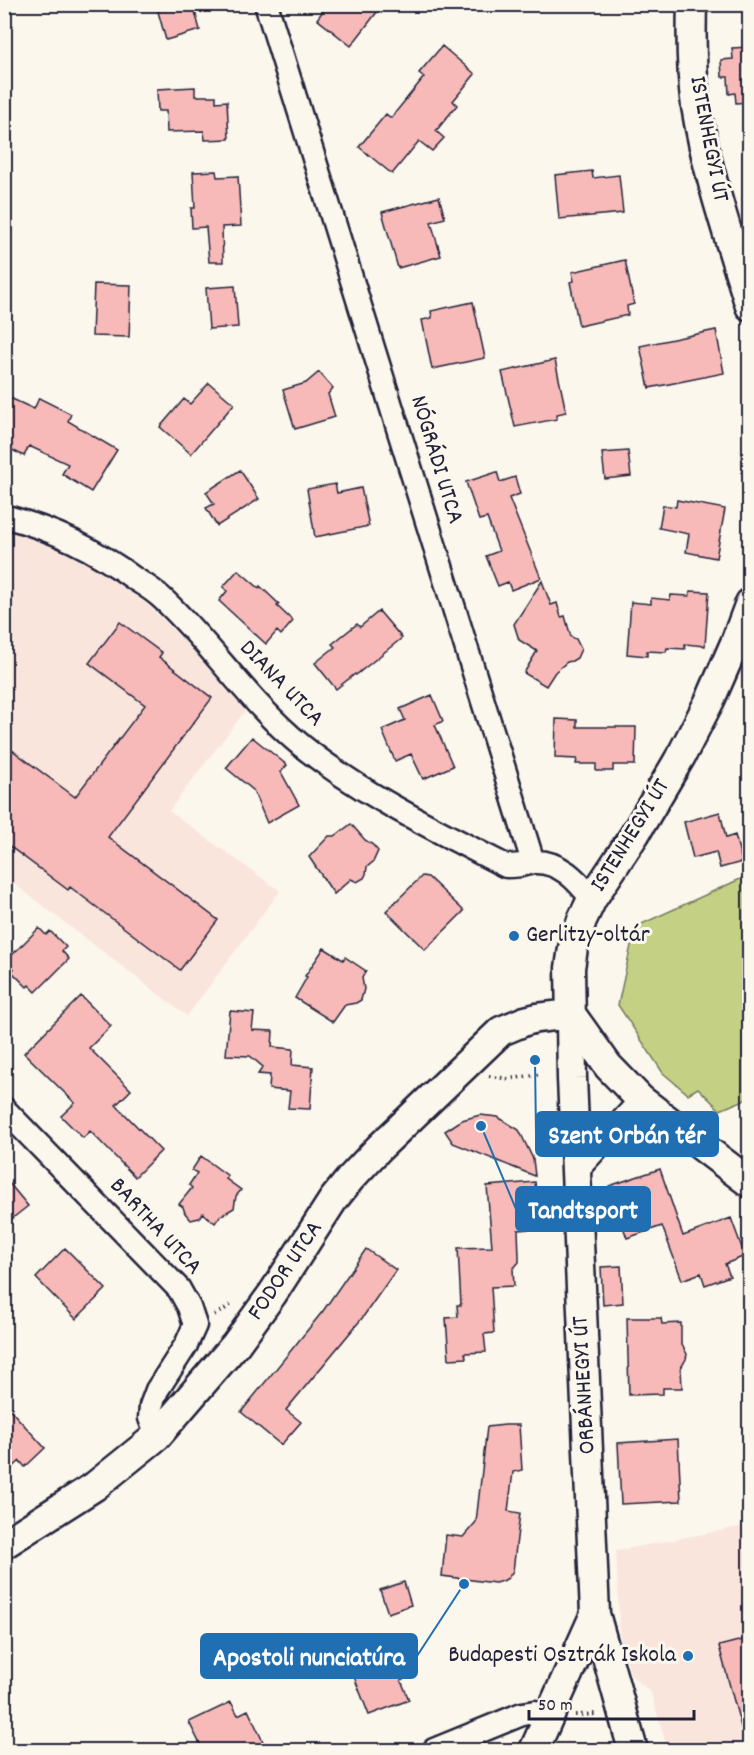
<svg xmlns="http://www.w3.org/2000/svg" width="754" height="1755" viewBox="0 0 754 1755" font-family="Dekko,sans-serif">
  <rect width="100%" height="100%" fill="#fbf7ec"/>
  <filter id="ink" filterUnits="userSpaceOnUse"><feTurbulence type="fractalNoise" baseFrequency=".0167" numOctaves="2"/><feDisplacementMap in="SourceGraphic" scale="12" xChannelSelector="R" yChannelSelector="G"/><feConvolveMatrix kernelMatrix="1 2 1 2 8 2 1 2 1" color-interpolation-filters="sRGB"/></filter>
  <g filter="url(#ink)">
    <path fill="#fae5dd" d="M4,529L28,534L86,560L109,575L149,606L194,650L245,711L169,811L280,891L187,1016L5,877Z
      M749,1525V1750H662L665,1741L651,1693L631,1675L620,1637L616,1551Z"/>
    <path fill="#c4d184" stroke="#737a60" stroke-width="1.5" d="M749,875V1098L720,1110L698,1088L688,1094L663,1073L618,1005L635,927Z"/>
    <path fill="#f7bab9" stroke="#22223b" stroke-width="1.5" d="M170,4H193L200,30L166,40L157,8Z
      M328,4H368L377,12L351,46L317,19Z
      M442,46L475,74L453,101L457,105L436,131L444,138L432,151L419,141L392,174L359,147L386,114L391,118L424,77L419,73Z
      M750,47V102L736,103L735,93L729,94L728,77H722L721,60L733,59L732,48Z
      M195,87V96H216V102L227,101L229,139L205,140L204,131L167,132L166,111H158L157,89Z
      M216,171L217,177L238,176L241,226L222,227L223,262H209L206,227L192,228L191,208H195L193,172Z
      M592,171L593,178L619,175L623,213L559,219L555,175Z
      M439,197L445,218L431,222L441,256L398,268L382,212Z
      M625,260L634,304L627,306L628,315L579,326L570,282L574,281L572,272Z
      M94,284L131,285L129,337L92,336Z
      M235,286L238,327L209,329L206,288Z
      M473,302L485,358L432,369L422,320L432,318L431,311Z
      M716,330L724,373L649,388L640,346Z
      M555,360L566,412L557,414V419L515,427L502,372Z
      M319,372L333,388L328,394L335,417L295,429L283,390L306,383Z
      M209,383L234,404L191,454L160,427L184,399L190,404Z
      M10,398L34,409L39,398L71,414L68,421L117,450L91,492L62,474L68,464L29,446L24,456L4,446V410Z
      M628,451L631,476L605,479L602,453Z
      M240,470L259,499L217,526L206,508L214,504L206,492Z
      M497,472L500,482L515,477L520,494L509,498L541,578L511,590L508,582L498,586L486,556L499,551L487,518L479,520L466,482Z
      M335,484L337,493L361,488L369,526L315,537L307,489Z
      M677,500L725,509L716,558L686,552L689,534L659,528L663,505L676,507Z
      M238,570L259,588L260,586L279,604L277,606L293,621L281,635L277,631L266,644L219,601L227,591L223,587Z
      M542,581L551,605L557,603L561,617L565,616L571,637L576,639L581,649L577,658L572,661L567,662L555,672L546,686L524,673L537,651L519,640L514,624Z
      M690,591L709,592L705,646L685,644V649L667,648L666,652L647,651V656L627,654L631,602L651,604V598L670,600L671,595L689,596Z
      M379,611L402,638L356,675L355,674L336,689L315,663L335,647L332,644L357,624L360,627Z
      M120,622L162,653L159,657L212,698L108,837L218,920L180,970L70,887L68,890L4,842V744L75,797L145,705L89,663Z
      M432,695L443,721L435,725L453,766L423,779L411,754L395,761L382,730L405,720L400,709Z
      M556,719L577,720V727H636L635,765H613V771H596V764H576L577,759L555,758Z
      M252,737L287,765L281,772L299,805L267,823L253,790L226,768Z
      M720,812L726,838L735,835L742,862L720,868L716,852L693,858L684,822Z
      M351,824L365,840L373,845L378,851L373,862L367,867L366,874L364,878L357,882L351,879L334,894L309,857L329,836H335Z
      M422,876L428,877L464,911L425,950L386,911Z
      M39,928L46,935L50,931L66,947L62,951L69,959L36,992L29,985L27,987L11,971L14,969L6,961Z
      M324,948L343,960L345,957L366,971L362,978L364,989L361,1000L356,1003L345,1005L333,1022L295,998L307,977L305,976Z
      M81,996L111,1026L89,1048L131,1090L116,1105L161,1151L135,1177L90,1131L83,1138L61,1116L75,1103L24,1053Z
      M230,1011L254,1013L252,1030L273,1031L272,1047L293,1049L292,1065L313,1067L310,1109L288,1108L290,1091L269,1089L270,1075L258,1074L263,1067L250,1056L226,1055Z
      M480,1115L498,1117L519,1130L533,1159L535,1176L453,1143L445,1131L462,1120Z
      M201,1156L228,1176L226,1179L241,1190L236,1196L234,1208L220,1216L215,1223L203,1213L199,1218L191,1220L185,1213L183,1207L179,1204L192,1188L189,1185L197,1173L192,1170Z
      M660,1169L683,1236L731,1218L745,1256L725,1264L730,1276L705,1285L701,1273L682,1280L662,1226L627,1238L609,1186Z
      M4,1177L28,1206L4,1225Z
      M535,1182L540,1228L518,1230L519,1257V1262L513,1269L514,1286L491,1287L494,1333L484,1334L486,1352L465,1353L466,1358L449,1359L446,1318L458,1317L457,1305H461L458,1248L492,1247L487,1186Z
      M65,1248L106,1289L76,1319L36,1278Z
      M366,1249L396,1270L363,1317L286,1410L301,1422L281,1445L241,1412L323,1311Z
      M621,1266L623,1303L603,1305L601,1267Z
      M627,1318H661L662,1324L681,1323V1343L687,1354L686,1359L681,1368L682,1388H663V1394L629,1395Z
      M4,1403L45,1448L25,1467L20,1461L4,1475Z
      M505,1425H519L522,1470L513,1472L508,1511L520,1513L513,1571L508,1578L503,1581L495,1583L442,1576L446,1535L463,1537L476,1522L487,1427Z
      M678,1439L681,1501L621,1504L618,1443Z
      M404,1582L411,1605L388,1613L380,1590Z
      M750,1638V1737L744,1738L719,1646Z
      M395,1646L407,1677L401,1680L409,1700L369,1715L349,1664Z
      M231,1702L238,1715L248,1710L267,1750H203L189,1722Z"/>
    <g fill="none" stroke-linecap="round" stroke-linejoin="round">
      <defs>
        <path id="minor" d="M266,4L533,862
          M4,516C55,530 93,548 135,579C145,585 156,592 164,600C213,646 250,704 302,746C363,795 436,830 506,866C512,866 519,866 525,864C528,864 531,862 534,862C560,861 577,880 592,899
          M4,1109L179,1289L189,1307L195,1325L186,1345L157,1390L151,1406L150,1418L157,1436
          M576,1171L641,1100
          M434,1750L522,1714L535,1712L549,1717"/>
        <path id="tertiary" d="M692,4C691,38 691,72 696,106C707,174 730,240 750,306
          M571,1014L608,1066L641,1100L750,1183
          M4,1544L95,1486L157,1436L236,1344L273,1293L333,1200L350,1179L379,1148L501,1031L525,1021L537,1018L571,1014
          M534,1750L595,1614
          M633,1750L595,1614L572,1078L570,968L573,948L582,920L592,899L635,834L681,756L710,700L735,643L750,603"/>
      </defs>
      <use href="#minor" stroke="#22223b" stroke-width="27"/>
      <use href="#tertiary" stroke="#22223b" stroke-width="33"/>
      <path stroke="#22223b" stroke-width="4" stroke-dasharray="1.5 4.5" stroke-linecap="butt" d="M489,1076L509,1079L542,1074
        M214,1315L222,1311L233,1303
        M575,1715L597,1714"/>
      <use href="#minor" stroke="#fbf7ec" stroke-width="22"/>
      <use href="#tertiary" stroke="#fbf7ec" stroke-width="28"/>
    </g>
  </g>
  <g fill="#1f6fb2" stroke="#fbf7ec" stroke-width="2">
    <circle cx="514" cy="936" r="6"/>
    <circle cx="688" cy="1656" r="6"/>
  </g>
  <g text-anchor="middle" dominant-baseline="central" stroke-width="6" stroke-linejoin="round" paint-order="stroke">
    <g font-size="24" fill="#22223b" stroke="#fbf7ec">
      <text transform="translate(708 139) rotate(79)">ISTENHEGYI ÚT</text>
      <text transform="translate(436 460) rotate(73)">NÓGRÁDI UTCA</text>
      <text transform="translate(281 684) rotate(46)">DIANA UTCA</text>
      <text transform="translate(631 836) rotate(-58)">ISTENHEGYI ÚT</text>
      <text transform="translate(155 1227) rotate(47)">BARTHA UTCA</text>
      <text transform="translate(286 1271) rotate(-56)">FODOR UTCA</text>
      <text transform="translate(585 1385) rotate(-93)">ORBÁNHEGYI ÚT</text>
    </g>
    <g font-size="24" fill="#22223b" stroke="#fbf7ec" text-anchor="start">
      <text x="526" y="936">Gerlitzy-oltár</text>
      <text x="676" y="1656" text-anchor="end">Budapesti Osztrák Iskola</text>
    </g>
  </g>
  <path fill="none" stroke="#1f6fb2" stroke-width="2" d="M535 1060L536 1134M481 1126L516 1209M464 1584L417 1656"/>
  <g fill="#1f6fb2" stroke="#fbf7ec" stroke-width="2">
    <circle cx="535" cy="1060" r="6"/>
    <circle cx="481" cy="1126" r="6"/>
    <circle cx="464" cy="1584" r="6"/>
  </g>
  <g fill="#1f6fb2" stroke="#1f6fb2" stroke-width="2">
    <rect x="536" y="1112" width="182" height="44" rx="6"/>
    <rect x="516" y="1187" width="134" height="44" rx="6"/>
    <rect x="201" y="1634" width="216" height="44" rx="6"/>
  </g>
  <g font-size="26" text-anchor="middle" font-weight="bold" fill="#fff">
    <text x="627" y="1143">Szent Orbán tér</text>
    <text x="583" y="1218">Tandtsport</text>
    <text x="309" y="1665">Apostoli nunciatúra</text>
  </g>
  <rect width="754" height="1755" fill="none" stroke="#fbf7ec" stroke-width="24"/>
  <rect x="12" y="12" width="730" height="1731" fill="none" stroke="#22223b" stroke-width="2" filter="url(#ink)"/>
  <path d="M529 1710v9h165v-9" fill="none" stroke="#22223b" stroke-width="3"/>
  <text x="538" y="1710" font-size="18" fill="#22223b" stroke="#fbf7ec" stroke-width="4.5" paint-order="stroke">50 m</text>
</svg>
